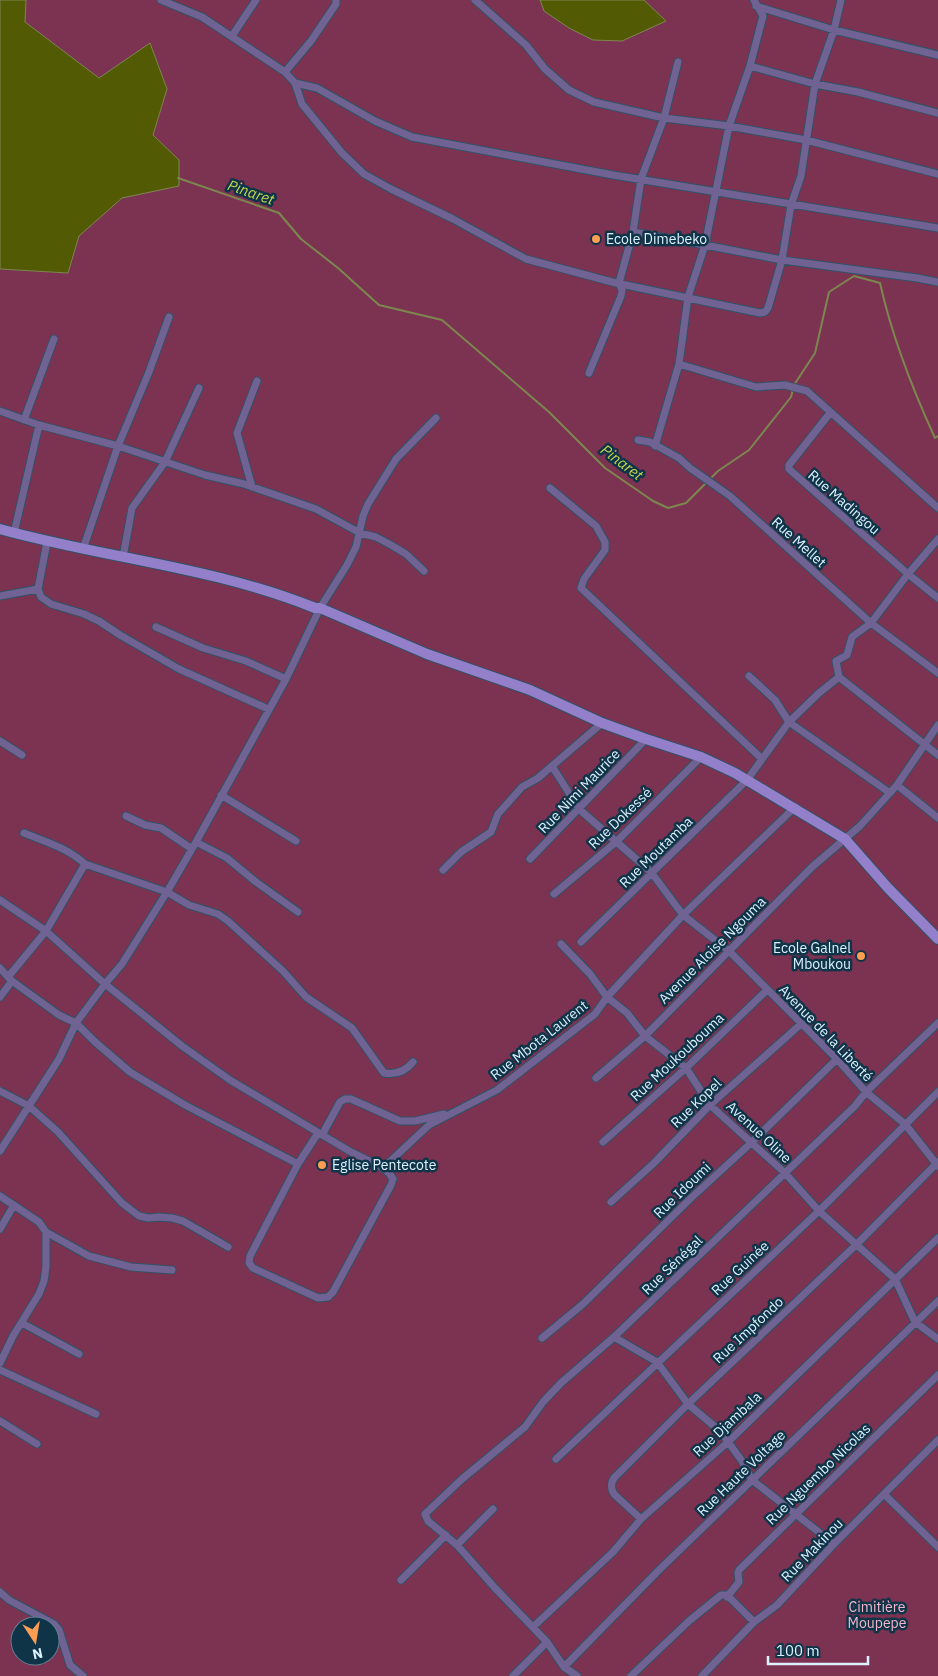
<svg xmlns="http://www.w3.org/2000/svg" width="938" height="1676" viewBox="0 0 938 1676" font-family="'IBM Plex Sans',sans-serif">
  <rect width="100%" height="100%" fill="#0f3448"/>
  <path fill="#7c3352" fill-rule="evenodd" d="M0,0H938V1676H0ZM20,1626H50V1656H20Z"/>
  <path fill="#525a04" stroke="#7c874f" d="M0,0H26L25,22L99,78L150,43L167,89L153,135L179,160V186L122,198L79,236L68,273L0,269Z
    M540,0H644L666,21L622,41L593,40L569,28L544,11Z"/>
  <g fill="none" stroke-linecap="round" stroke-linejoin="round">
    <path stroke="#7c874f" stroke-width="2" d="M178,178L279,213L301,239L338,268L379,305L442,320L549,412L605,468L653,501L668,508L686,503L706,483
      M794,385L815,353L829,292L854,276L880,283C892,337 912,388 935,438L938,436
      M709,480L718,471L749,450L791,397L793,389"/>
    <defs>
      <path id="street" d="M161,0L202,17L285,72L295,83L317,88L375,121L412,137L613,175L938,228
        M475,0L526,45L545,69L569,90L594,102L664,118L729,126L806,140L938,174
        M756,6L834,30L938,55
        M232,36L256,0
        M750,66L815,84L858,92L938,113
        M285,72L311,41L336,4V0
        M295,83L302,104L342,153L364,174L391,189L453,219L526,259L616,283L760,313L765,312L768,308L782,260L791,205L801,176L815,84L834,30L841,0
        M633,232L705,245L782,260L917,278L938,282
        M679,364L756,387L785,385L807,391L938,508
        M589,373L621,296L622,290L619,283L633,232L641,179L664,118L678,62
        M0,411L39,425L118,446L205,475L244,484L316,509L360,533L376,537L391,545L406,554L424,571
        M830,413L789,465V469L908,574L938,598
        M24,420L54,339
        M638,440L650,442L679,458L690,468L730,496L871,623L938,673
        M655,446L679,364L688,297L705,245L729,126L750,66L763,16L754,0
        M252,487L237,433L257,381
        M550,488L596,526L605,542V550L584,579L581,588L762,759
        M14,533L39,425
        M83,549L118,446L149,372L169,317
        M123,557L132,508L165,462L199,388
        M38,589L41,597L51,604L84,614L99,621L120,635L179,669L268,709
        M0,596L38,589L47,542
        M156,627L203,648L246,661L286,679
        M749,676L775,700L789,722L890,793
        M839,677L938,755
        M0,741L22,755
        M552,766L579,809L651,872L683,915L729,951L837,1059L866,1092L905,1124L938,1166
        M897,785L938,818
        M221,795L296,841
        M126,816L145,825L161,828L192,849
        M24,833C46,842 68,848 85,864L167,892L189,905L218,914L228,921L283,971L306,997L352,1028L384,1073C396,1075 405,1072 413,1062
        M196,842L227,858L256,882L298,912
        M530,859L646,739
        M443,870L461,852L491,832L498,814L522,787L538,778L602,723
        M554,894L617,841L701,757
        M0,900L46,931L105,984L140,1012L182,1046L230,1080L351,1152L383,1168
        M581,942L747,780L789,722L819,693L839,677L836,661L847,655L852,637L871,623L908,574L938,539
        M561,944L590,974L607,997L627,1013L645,1036L686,1068L710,1105L785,1173L819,1211L895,1279L915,1322L938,1339
        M0,968L8,977
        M12,981L59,1015L76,1023L94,1041L130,1072L185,1105L298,1164
        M0,997L12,981L8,977L46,931L85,864
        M596,1078L645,1036L812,867L860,826L897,785L938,725
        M0,1091L29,1106L58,1132L122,1203L139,1216L148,1218L159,1217L172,1218L183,1221L228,1247
        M318,1133L298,1164L250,1256L249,1263L253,1268L318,1298L328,1297L333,1292L391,1185L393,1179L389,1173L383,1168L429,1125L497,1090L595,1014L607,997L683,915L795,807
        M322,1135L340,1102L345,1099H351L400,1121H415L444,1114
        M603,1142L686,1068L767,990
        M0,1151L59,1059L76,1023L105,984L122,964L167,892L196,842L286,679L320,608L347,565L356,547L363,516L368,504L396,459L436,418
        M0,1196L39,1222L46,1232L89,1256L131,1267L172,1270
        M611,1202L654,1163L710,1105L801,1024
        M0,1229L14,1205
        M22,1323L79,1354
        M614,1337L657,1362L688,1404L720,1431L742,1461L752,1480L834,1544
        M542,1338L583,1304L691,1198L751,1143L837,1059
        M0,1363L13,1336L39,1294L44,1281L46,1267V1232
        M0,1370L96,1414
        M0,1421L37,1444
        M556,1459L819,1211L938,1092
        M884,1494L938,1547
        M641,1519L614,1494C611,1489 610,1484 614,1478L688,1404L856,1245L938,1162
        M457,1545L493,1509
        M401,1580L446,1535
        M0,1592L9,1600L54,1624L59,1630L70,1665L83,1676
        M727,1597L739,1582L738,1573L739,1570L938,1375
        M533,1627L613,1552L641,1519L728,1442L938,1238
        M564,1667L660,1569L938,1301
        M513,1676L547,1642
        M577,1676L564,1667L547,1642L495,1588L457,1545L428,1521L425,1514L462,1479L525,1427L543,1402L561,1383L614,1337L855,1106L866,1092L938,1023
        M631,1676L689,1621L721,1595H727L754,1622
        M702,1676L754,1622L777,1605L834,1544L938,1440"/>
      <path id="secondary" d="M0,529C104,558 214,567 315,608H320L427,654L530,690L602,723L646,739L701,757L735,773L845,839L888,888L938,939"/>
    </defs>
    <use href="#street" stroke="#305265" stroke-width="9"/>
    <use href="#secondary" stroke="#305265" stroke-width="12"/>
    <use href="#street" stroke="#706393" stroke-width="7"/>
    <use href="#secondary" stroke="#937fca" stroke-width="10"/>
  </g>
  <g fill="#fd9d54" stroke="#0f3448" stroke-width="2">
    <circle cx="596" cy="239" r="5"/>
    <circle cx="861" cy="956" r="5"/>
    <circle cx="322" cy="1165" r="5"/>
  </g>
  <g text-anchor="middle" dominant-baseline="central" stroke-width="5" stroke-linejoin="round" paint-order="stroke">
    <g font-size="14" fill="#ddf1fe" stroke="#0f3448" text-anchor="start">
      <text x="606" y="239">Ecole Dimebeko</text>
      <text x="851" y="948" text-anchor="end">Ecole Galnel<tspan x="851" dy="16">Mboukou</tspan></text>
      <text x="332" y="1165">Eglise Pentecote</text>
    </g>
    <g font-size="14" fill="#ddf1fe" stroke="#0f3448">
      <text transform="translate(844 502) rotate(41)">Rue Madingou</text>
      <text transform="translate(799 542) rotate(42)">Rue Mellet</text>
      <text transform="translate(579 791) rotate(-46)">Rue Nimi Maurice</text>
      <text transform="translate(620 818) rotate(-44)">Rue Dokessé</text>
      <text transform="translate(656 852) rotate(-44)">Rue Moutamba</text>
      <text transform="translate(712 950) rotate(-45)">Avenue Aloise Ngouma</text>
      <text transform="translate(826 1033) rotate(46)">Avenue de la Liberté</text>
      <text transform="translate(539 1040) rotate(-38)">Rue Mbota Laurent</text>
      <text transform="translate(677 1057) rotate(-43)">Rue Moukoubouma</text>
      <text transform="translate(696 1103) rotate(-44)">Rue Kopel</text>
      <text transform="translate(759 1132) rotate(43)">Avenue Oline</text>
      <text transform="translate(682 1190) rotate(-44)">Rue Idoumi</text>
      <text transform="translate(672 1265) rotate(-44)">Rue Sénégal</text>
      <text transform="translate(740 1268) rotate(-43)">Rue Guinée</text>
      <text transform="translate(748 1330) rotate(-43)">Rue Impfondo</text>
      <text transform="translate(727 1424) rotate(-43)">Rue Djambala</text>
      <text transform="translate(741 1473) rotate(-44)">Rue Haute Voltage</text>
      <text transform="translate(818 1474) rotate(-44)">Rue Nguembo Nicolas</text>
      <text transform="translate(812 1550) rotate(-46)">Rue Makinou</text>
    </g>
    <g font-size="14" fill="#f5b6cc" stroke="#0f3448">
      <text x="877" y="1607">Cimitière<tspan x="877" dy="16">Moupepe</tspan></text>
    </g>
    <g font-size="15" font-style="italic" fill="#c5d54f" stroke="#0f3448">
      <text transform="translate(251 192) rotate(19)">Pinaret</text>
      <text transform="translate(622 462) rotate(37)">Pinaret</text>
    </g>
  </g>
  <g transform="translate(35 1641) rotate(168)"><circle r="24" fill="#0f3448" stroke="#618091"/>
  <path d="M0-4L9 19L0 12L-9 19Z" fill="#fd9d54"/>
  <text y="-8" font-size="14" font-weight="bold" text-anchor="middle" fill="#ddf1fe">N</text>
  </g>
  <path d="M768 1656v8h100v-8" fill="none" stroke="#ddf1fe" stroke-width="2.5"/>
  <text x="776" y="1656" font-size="15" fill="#ddf1fe" stroke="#0f3448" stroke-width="4" paint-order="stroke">100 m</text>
</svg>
